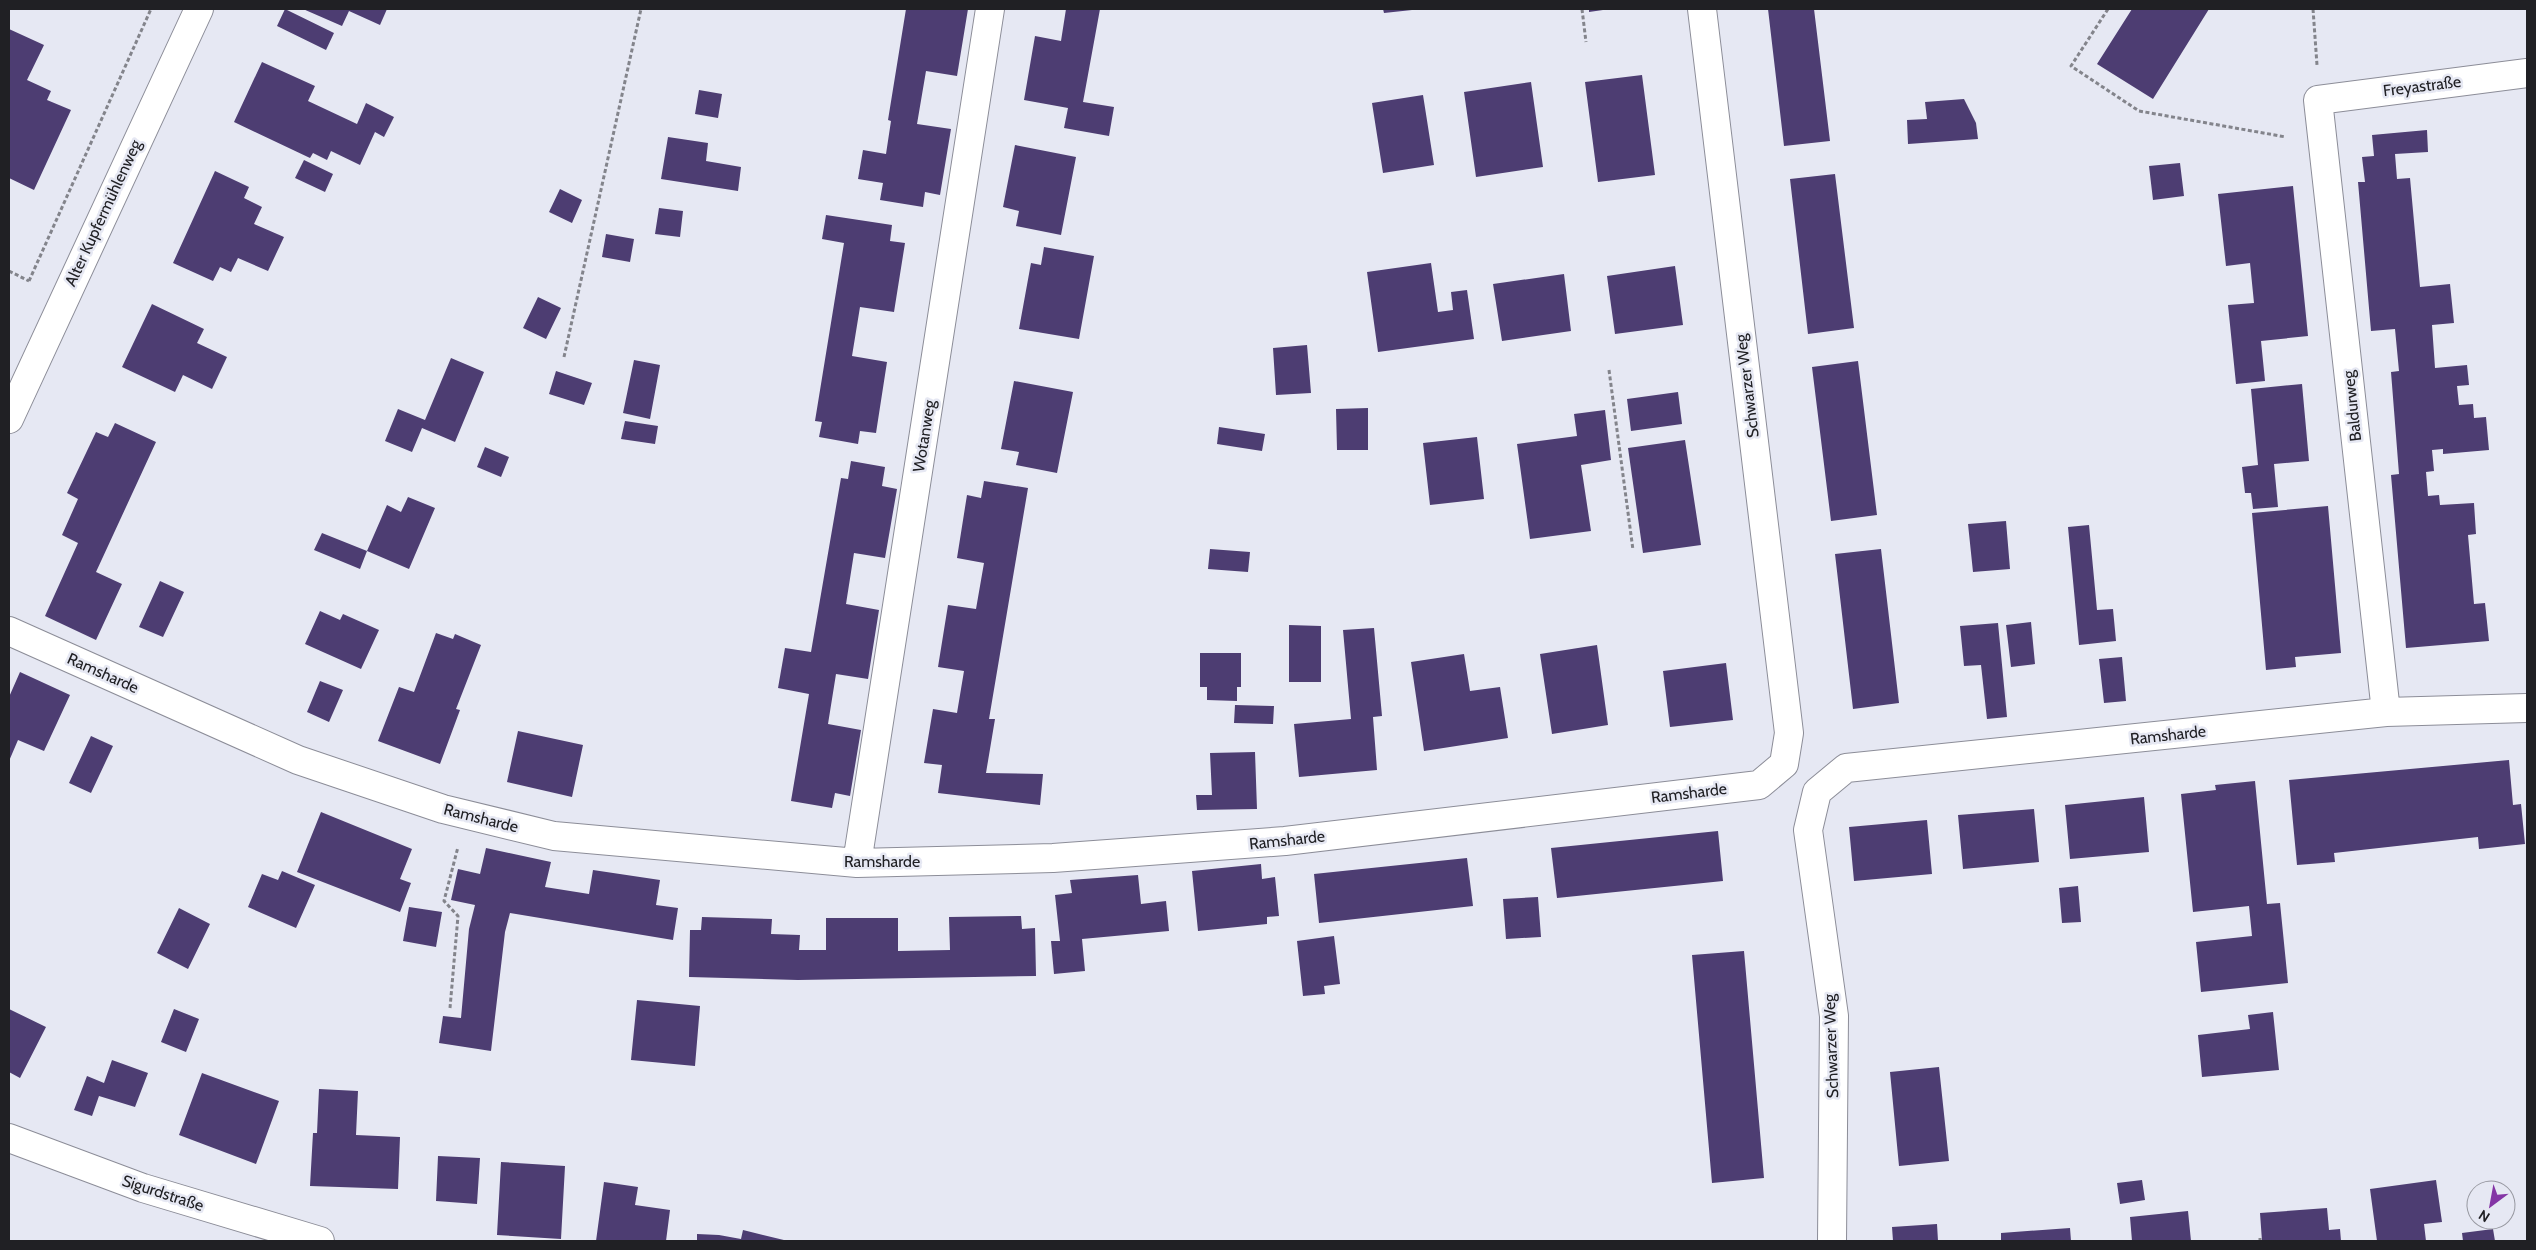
<svg xmlns="http://www.w3.org/2000/svg" width="2536" height="1250" viewBox="0 0 2536 1250" font-family="Cabin,sans-serif">
  <rect width="100%" height="100%" fill="#e6e8f3"/>
  <path fill="#4d3d72" d="M285,9L334,33L326,50L277,26Z
    M303,9H387L380,25L349,11L342,26Z
    M906,9H968L957,76L926,71L917,124L951,129L940,195L925,192L923,207L880,200L883,183L858,179L863,150L886,154L891,121L888,120Z
    M1066,9H1100L1083,102L1114,107L1109,136L1064,128L1068,108L1024,100L1035,36L1061,41Z
    M1383,9H1412V10L1384,13Z
    M1589,9H1603V10L1589,12Z
    M1768,9H1814L1830,141L1784,146Z
    M2132,9H2209L2153,99L2097,64Z
    M9,29L44,45L27,80L51,91L47,100L71,110L34,190L9,178Z
    M262,62L315,86L308,101L357,124L366,103L394,117L384,137L375,132L360,165L331,151L327,160L313,153L310,158L234,122Z
    M1642,75L1655,175L1598,182L1585,82Z
    M1531,82L1543,167L1476,177L1464,92Z
    M699,90L722,94L718,118L695,114Z
    M1423,95L1434,165L1383,173L1372,103Z
    M1964,99L1976,123L1978,139L1908,144L1907,120L1927,119L1925,102Z
    M2427,130L2428,152L2395,154L2397,179L2410,178L2420,287L2450,284L2454,323L2432,325L2435,368L2467,365L2469,385L2457,386L2459,405L2473,404L2474,418L2486,417L2489,450L2443,454V449L2432,450L2434,471L2426,472L2428,496L2439,495L2440,505L2474,503L2476,534L2468,535L2474,604L2485,603L2489,641L2406,648L2391,475L2399,474L2391,372L2399,371L2395,329L2371,331L2358,182H2365L2362,157L2374,156L2372,135Z
    M668,137L708,143L706,161L741,167L738,191L661,179Z
    M1015,145L1076,157L1061,235L1016,226L1019,211L1003,207Z
    M304,160L333,174L325,192L295,178Z
    M2180,163L2184,196L2153,200L2149,166Z
    M215,171L249,187L244,198L262,207L254,224L284,237L268,271L238,258L231,272L220,267L213,281L173,263Z
    M1835,174L1854,328L1808,334L1790,179Z
    M2293,186L2308,336L2261,341L2265,381L2236,384L2228,305L2254,303L2250,263L2226,266L2218,194Z
    M560,189L582,200L572,223L549,212Z
    M659,208L683,211L680,237L655,234Z
    M826,215L892,225L890,241L905,243L894,312L860,307L852,356L887,362L876,433L860,431L858,444L819,437L822,422L815,421L844,243L822,239Z
    M606,234L634,239L630,262L602,257Z
    M1044,247L1094,256L1079,339L1019,329L1031,263L1041,265Z
    M1431,263L1438,312L1453,310L1451,292L1467,290L1474,339L1378,352L1367,272Z
    M1675,266L1683,325L1615,334L1607,276Z
    M1564,274L1571,331L1502,341L1493,284Z
    M538,297L561,308L546,339L523,328Z
    M152,304L204,329L197,343L227,357L212,389L183,375L175,392L122,367Z
    M1307,345L1311,393L1276,395L1273,348Z
    M451,358L484,372L455,442L422,428L412,452L385,441L398,409L425,420Z
    M634,360L660,365L650,419L623,413Z
    M1858,361L1877,515L1831,521L1812,367Z
    M556,371L592,383L584,405L549,394Z
    M1014,381L1073,392L1057,473L1016,465L1019,452L1001,449Z
    M2302,384L2309,461L2274,464L2278,507L2253,509L2251,493H2245L2242,467L2258,465L2251,389Z
    M1678,392L1682,424L1631,431L1627,399Z
    M1368,408V450H1337L1336,409Z
    M1605,410L1611,460L1581,465L1591,531L1530,539L1517,444L1577,436L1574,414Z
    M625,421L658,426L655,444L621,439Z
    M115,423L156,442L96,572L122,584L96,640L45,616L78,543L62,535L78,499L67,493L96,432L108,437Z
    M1219,427L1265,434L1262,451L1217,444Z
    M1477,437L1484,499L1430,505L1423,443Z
    M1685,440L1701,545L1643,553L1628,448Z
    M485,447L509,457L501,477L477,467Z
    M851,461L885,467L882,486L897,489L885,558L854,553L846,604L879,610L868,679L836,674L828,724L861,730L850,796L835,793L832,808L791,801L809,694L778,688L785,648L811,652L841,478L848,479Z
    M984,481L1028,488L989,719H995L986,773L1043,774L1040,805L938,793L942,765L924,763L933,709L957,713L964,671L938,667L948,605L976,609L984,563L957,558L967,495L981,498Z
    M408,497L435,508L409,569L367,551L360,569L314,550L322,533L367,551L387,505L401,512Z
    M2328,506L2341,653L2295,657L2296,667L2266,670L2252,513Z
    M2006,521L2010,569L1973,572L1968,524Z
    M2089,525L2097,610L2113,609L2116,641L2079,645L2068,527Z
    M1210,549L1250,552L1248,572L1208,569Z
    M1881,549L1899,703L1853,709L1835,554Z
    M160,581L184,592L163,637L139,627Z
    M320,611L340,620L343,614L379,630L361,669L305,644Z
    M2031,622L2035,664L2011,667L2006,625Z
    M1998,623L2007,717L1987,719L1981,665L1964,666L1960,626Z
    M1289,625L1321,626V682H1289Z
    M1374,628L1382,716L1373,717L1377,770L1299,777L1294,724L1351,719L1343,630Z
    M436,633L453,639L455,634L481,645L456,709L460,710L440,764L378,741L399,687L414,692Z
    M1597,645L1608,725L1552,734L1540,654Z
    M1200,653H1241V687H1237V701L1207,700V687H1200Z
    M1464,654L1470,691L1500,687L1508,738L1424,751L1411,662Z
    M2122,657L2126,701L2104,703L2099,659Z
    M1726,663L1733,720L1670,727L1663,671Z
    M20,672L70,695L44,751L18,740L9,761V697Z
    M320,681L343,690L329,722L307,712Z
    M1235,705L1274,706L1273,724L1234,723Z
    M518,731L583,745L572,797L507,782Z
    M91,736L113,746L91,793L69,783Z
    M1255,752L1257,809L1197,810L1196,795H1212L1210,753Z
    M2509,760L2513,805L2521,804L2525,844L2479,849L2478,837L2334,853L2335,862L2297,865L2289,780Z
    M2255,781L2267,904L2280,903L2288,983L2201,992L2196,942L2252,936L2249,906L2193,912L2181,794L2216,790L2215,785Z
    M2144,797L2149,852L2070,859L2065,805Z
    M2034,809L2039,862L1963,869L1958,815Z
    M321,812L412,849L400,879L411,883L400,912L297,872Z
    M1927,820L1932,874L1854,881L1849,827Z
    M1718,831L1723,881L1557,898L1551,848Z
    M486,848L551,862L545,887L589,894L593,870L660,880L656,905L678,908L673,940L510,913L505,932L491,1051L439,1043L443,1016L461,1018L469,929L475,905L451,900L458,869L480,874Z
    M1467,858L1473,906L1319,923L1314,874Z
    M1261,864L1262,879L1275,877L1279,916L1267,917V924L1198,931L1192,871Z
    M282,871L315,885L296,928L248,907L262,874L278,880Z
    M1138,875L1141,904L1166,901L1169,931L1082,939L1085,971L1054,974L1051,941H1060L1055,895L1072,893L1070,880Z
    M2078,886L2081,922L2062,923L2059,888Z
    M1538,897L1541,937L1506,939L1503,899Z
    M409,907L442,912L436,947L403,941Z
    M179,908L210,924L188,969L157,953Z
    M1021,916L1022,929L1035,928L1036,976L798,980L689,977L690,930H701L702,917L772,919L771,934L800,935L799,950H826V918H898V951L950,950L949,917Z
    M1334,936L1340,984L1324,986L1325,994L1303,996L1297,941Z
    M1744,951L1764,1178L1712,1183L1692,955Z
    M637,1000L700,1006L695,1066L631,1060Z
    M9,1009L46,1027L20,1078L9,1072Z
    M174,1009L199,1019L186,1052L161,1042Z
    M2273,1012L2279,1070L2202,1077L2198,1035L2250,1029L2248,1015Z
    M112,1060L148,1073L135,1107L99,1096L92,1116L74,1110L87,1076L104,1083Z
    M1939,1067L1949,1161L1899,1166L1890,1072Z
    M202,1073L279,1101L256,1164L179,1135Z
    M319,1089L358,1091L356,1135L400,1137L398,1189L310,1186L313,1133H317Z
    M438,1156L480,1158L477,1204L436,1201Z
    M501,1162L565,1166L561,1239L497,1235Z
    M2142,1180L2145,1200L2120,1204L2117,1183Z
    M2436,1180L2442,1222L2424,1224L2426,1241H2377L2370,1189Z
    M604,1182L638,1187L635,1205L670,1210L666,1241H596Z
    M2327,1208L2329,1230L2340,1229L2341,1241H2262L2260,1213Z
    M2188,1211L2191,1241H2132L2130,1217Z
    M1937,1224L1938,1241H1893L1892,1227Z
    M2070,1228L2071,1241H2001V1233Z
    M2493,1229L2495,1241H2463L2462,1233Z
    M743,1230L788,1241H697V1234L719,1235L741,1239Z"/>
  <g fill="none" stroke-linecap="round" stroke-linejoin="round">
    <defs>
      <path id="minor" d="M9,419L199,9
        M9,631L298,760L443,809L554,836L857,863L1053,858L1285,841L1759,785L1784,764L1789,733L1702,9
        M2386,712L2318,100L2527,73
        M857,863L990,9
        M9,1138L143,1188L320,1241
        M1832,1241L1834,1016L1808,830L1817,792L1846,768L2386,712L2527,708"/>
    </defs>
    <use href="#minor" stroke="#8c8d98" stroke-width="30"/>
    <path stroke="#83848b" stroke-width="3" stroke-dasharray="4 2.5" stroke-linecap="butt" d="M1582,9L1586,42
      M2108,9L2071,66L2139,111L2286,137
      M2313,9L2317,65
      M9,271L29,281
      M29,281L151,9
      M564,357L641,9
      M1609,370L1633,550
      M450,1008L458,916L444,901L458,847
      M2260,1238V1241"/>
    <use href="#minor" stroke="#fff" stroke-width="28"/>
  </g>
  <g text-anchor="middle" dominant-baseline="central" stroke-width="5" stroke-linejoin="round" paint-order="stroke">
    <g font-size="16" fill="#202024" stroke="#e6e8f3">
      <text transform="translate(2422 86) rotate(-7)">Freyastraße</text>
      <text transform="translate(103 213) rotate(-65)">Alter Kupfermühlenweg</text>
      <text transform="translate(1747 386) rotate(-97)">Schwarzer Weg</text>
      <text transform="translate(2352 406) rotate(-96)">Baldurweg</text>
      <text transform="translate(924 436) rotate(-81)">Wotanweg</text>
      <text transform="translate(103 673) rotate(24)">Ramsharde</text>
      <text transform="translate(2168 735) rotate(-6)">Ramsharde</text>
      <text transform="translate(1689 793) rotate(-7)">Ramsharde</text>
      <text transform="translate(481 818) rotate(14)">Ramsharde</text>
      <text transform="translate(1287 840) rotate(-6)">Ramsharde</text>
      <text x="882" y="861">Ramsharde</text>
      <text transform="translate(1831 1046) rotate(-92)">Schwarzer Weg</text>
      <text transform="translate(163 1193) rotate(18)">Sigurdstraße</text>
    </g>
  </g>
  <rect width="2536" height="1250" fill="none" stroke="#202024" stroke-width="20"/>
  <g transform="translate(2491 1205) rotate(212)"><circle r="24" fill="#e6e8f3" stroke="#9798a0"/>
  <path d="M0-4L9 19L0 12L-9 19Z" fill="#8435a5"/>
  <text y="-8" font-size="14" font-weight="bold" text-anchor="middle" fill="#202024">N</text>
  </g>
</svg>
